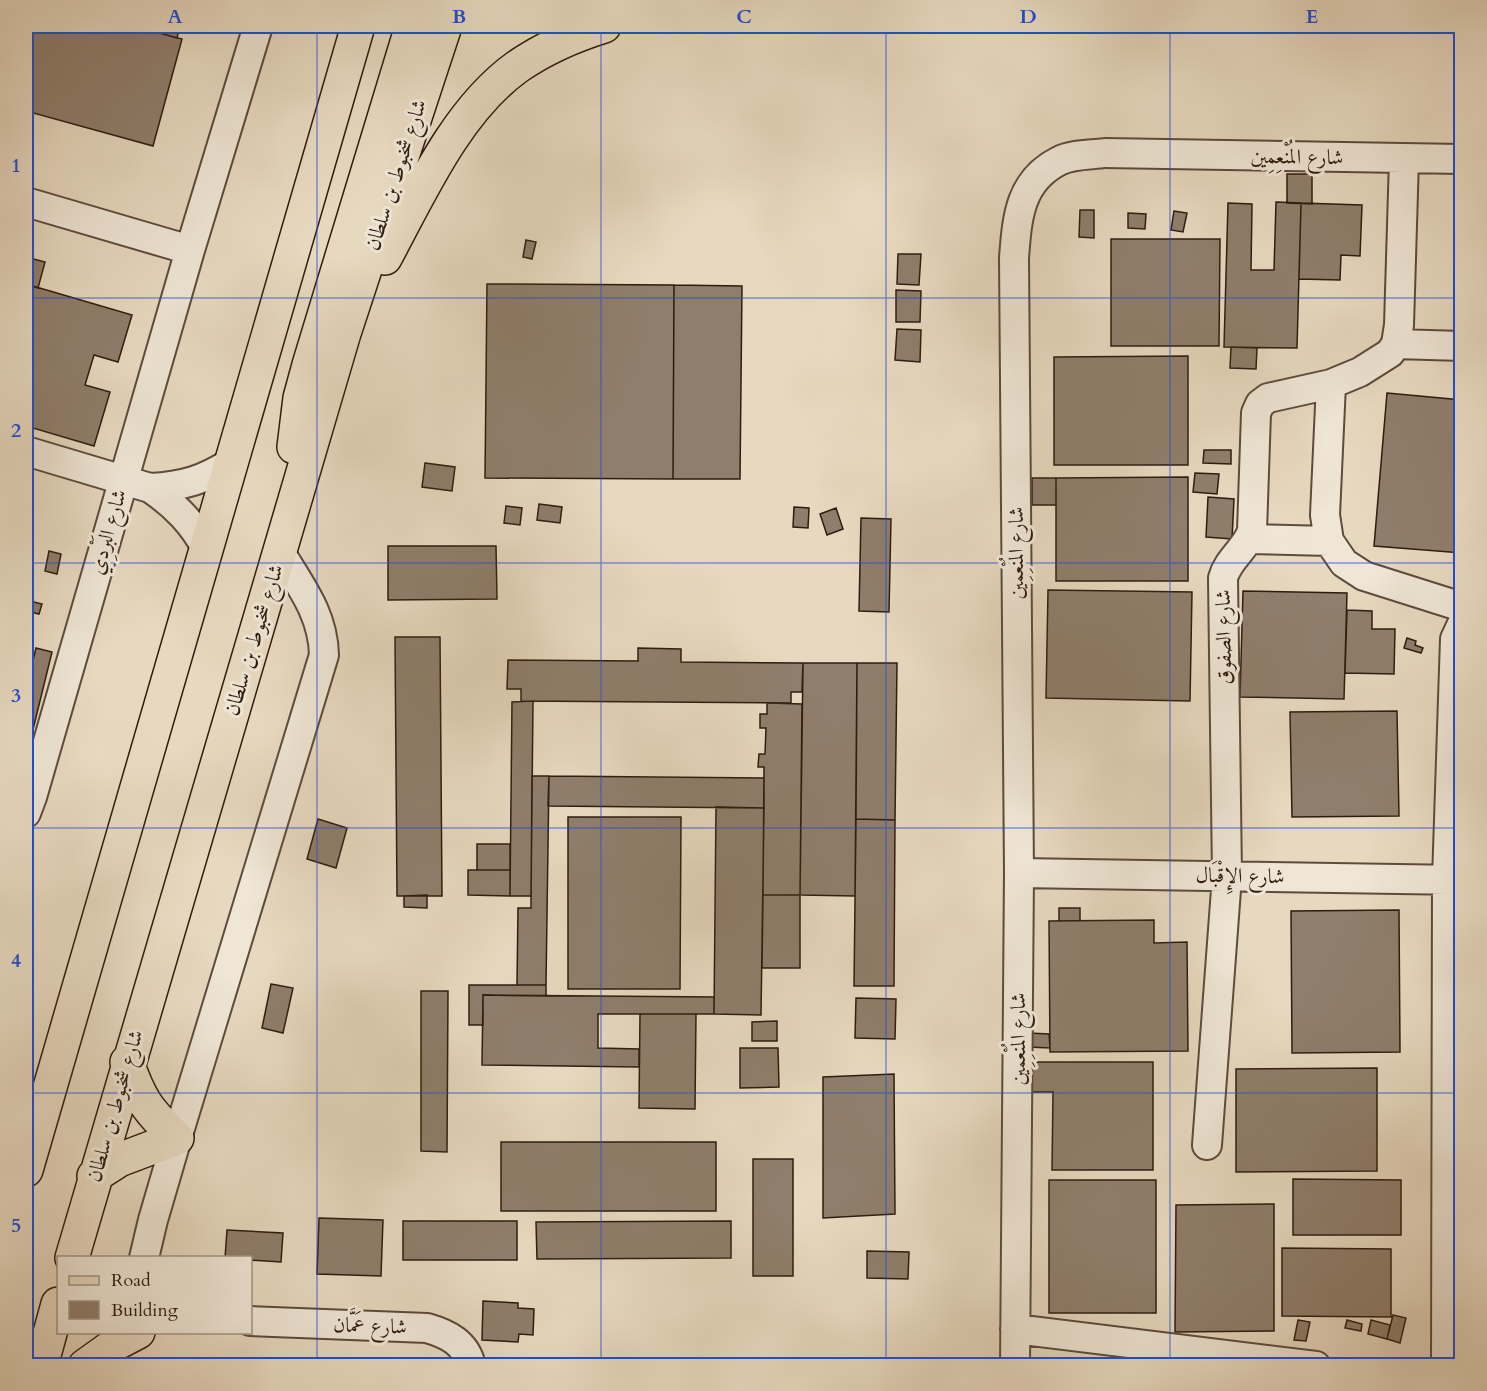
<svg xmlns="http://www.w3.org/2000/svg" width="1487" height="1391" viewBox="0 0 1487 1391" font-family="Cardo,Amiri,serif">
  <rect width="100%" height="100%" fill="#e7d9c0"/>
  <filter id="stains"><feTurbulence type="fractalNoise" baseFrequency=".00333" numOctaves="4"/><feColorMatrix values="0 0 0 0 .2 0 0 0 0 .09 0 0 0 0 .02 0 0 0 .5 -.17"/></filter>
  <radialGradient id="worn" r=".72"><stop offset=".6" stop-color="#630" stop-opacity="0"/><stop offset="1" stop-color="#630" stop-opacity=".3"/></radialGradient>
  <path fill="#8f7e6c" stroke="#2f1c10" stroke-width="1.5" d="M26,26H132L182,39L153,146L26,111Z
    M155,26H180L177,38L153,31Z
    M1287,174H1312V204L1287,203Z
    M1276,202L1301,203L1297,348L1224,347L1228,203L1252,204L1251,270H1274Z
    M1301,203L1362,205L1360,256L1341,255L1340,280L1299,279Z
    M1080,210H1094V238L1079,237Z
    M1174,211L1187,213L1183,232L1171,230Z
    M1128,213L1146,214L1145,229L1128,228Z
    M1111,239H1220L1219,346H1111Z
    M526,240L536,242L532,259L523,257Z
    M898,254H921L919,285L897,284Z
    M26,257L45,262L38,288L26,284Z
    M26,284L132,315L118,362L94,355L85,385L110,392L94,446L26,426Z
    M487,284L674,285L673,479L485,478Z
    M674,285L742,286L740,479H673Z
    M896,290L921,291L920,322H896Z
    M897,329L921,330L920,362L895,360Z
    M1231,347L1257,348L1256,369L1230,368Z
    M1188,356V465H1054V357Z
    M1387,393L1462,400V553L1374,546Z
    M1204,450H1231V464L1203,463Z
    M425,463L455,467L452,491L422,487Z
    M1195,473L1219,474L1217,494L1193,492Z
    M1188,477V581H1056V478Z
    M1032,478H1056V505H1032Z
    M1208,497L1234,499L1232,539L1206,537Z
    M539,504L562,507L560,523L537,520Z
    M506,506L522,508L520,525L504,523Z
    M794,507L809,508L808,528L793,527Z
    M836,508L843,529L827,535L820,514Z
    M861,518L891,519L889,612L859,611Z
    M388,546H496L497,599L388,600Z
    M49,551L61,554L57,574L45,571Z
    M1048,590L1192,592L1190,701L1046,698Z
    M1243,591L1347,593L1344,699L1240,697Z
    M26,600L42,604L39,614L26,611Z
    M1347,610L1372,611V629H1395L1394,674L1345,673Z
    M395,637H440L442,896H397Z
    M1407,638L1416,641L1415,645L1423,648L1421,653L1404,648Z
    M36,648L52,652L27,754L26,689Z
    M638,648L681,649V662L803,663L802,692H791V703L521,701V689H507L508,660L638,661Z
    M803,663H857L855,896L800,895Z
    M857,663H897L895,820L856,819Z
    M533,701L531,896H510L512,702Z
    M767,703L802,704L800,895H763L764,767H758L759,754H765L766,728H760V714H767Z
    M1397,711L1399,816L1292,817L1290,712Z
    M532,776H549L546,985H517L518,908H531Z
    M549,776L764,778V808L548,806Z
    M716,807L764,808L761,1015L714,1014Z
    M568,817H681L680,989H568Z
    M318,819L347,828L336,868L307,859Z
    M856,819L895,820L894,986H854Z
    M477,844H510V870H477Z
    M468,870H510V896L468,895Z
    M427,895V908L404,907V896Z
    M763,895H800V968H762Z
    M1059,908H1080V921H1059Z
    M1399,910L1400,1052L1292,1053L1291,911Z
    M1154,920V943L1187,942L1188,1051L1050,1052L1049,921Z
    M271,984L293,988L283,1033L262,1028Z
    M469,985H546V996L483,995V1025H469Z
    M421,991H448L447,1152L421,1151Z
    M483,995L714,997V1014H598V1048L639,1049V1067L482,1065Z
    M856,998L896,999L895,1039L855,1038Z
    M640,1014H696L695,1109L639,1108Z
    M777,1021V1041H752V1022Z
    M1028,1033L1049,1034L1050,1048L1028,1047Z
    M740,1048H778L779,1087L740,1088Z
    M1026,1062H1153V1170H1052L1053,1092H1026Z
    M1377,1068V1171L1236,1172V1069Z
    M894,1074L895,1214L823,1218V1077Z
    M501,1142H716V1211H501Z
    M753,1159H793V1276H753Z
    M1293,1179L1401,1180V1235H1293Z
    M1049,1180H1156V1313H1049Z
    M1274,1204V1331L1175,1332L1176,1205Z
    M319,1218L383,1220L381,1276L317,1274Z
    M403,1221H517V1260H403Z
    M731,1221V1258L537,1259L536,1222Z
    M227,1230L283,1233L281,1262L250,1260V1258H225Z
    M1282,1248L1391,1249V1317L1282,1316Z
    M867,1251L909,1252L908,1279L867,1278Z
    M483,1301L518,1303V1308L534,1309L533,1335L519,1334L518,1342L482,1340Z
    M1393,1315L1406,1318L1400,1343L1387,1339Z
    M1298,1320L1310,1322L1306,1341L1294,1340Z
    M1347,1320L1362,1324L1361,1331L1345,1328Z
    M1371,1320L1390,1325L1387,1339L1368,1334Z
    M491,1361L531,1362V1366H490Z"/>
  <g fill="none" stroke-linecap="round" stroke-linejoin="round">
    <defs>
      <path id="minor" d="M26,202L190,250
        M1396,344L1462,346
        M1331,384L1325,515L1329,541L1344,563L1364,576L1462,607
        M26,451L150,488C184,486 204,480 232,462
        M150,488C175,505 193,523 207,550
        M1249,539L1329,541
        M26,813L32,797L190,250L258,26
        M1019,873L1462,880
        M1207,1145L1227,876L1223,578C1228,559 1246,549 1252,531L1256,413L1260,404L1268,398L1331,384L1360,372L1390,353L1396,344L1399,325L1404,159
        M144,1258L153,1220L177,1138L324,655C323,614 301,587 280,552
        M250,1321L427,1328C448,1334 466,1343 471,1366
        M1015,1329L1316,1366
        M1015,1366L1019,873L1014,258C1017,219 1019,181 1059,161C1072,154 1091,155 1105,153L1462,159
        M1446,1366L1447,880L1455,639L1462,624"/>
      <path id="major" d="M385,258C420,193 456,111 517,67C543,49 575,35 604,26
        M294,447L300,398L309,365L412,26
        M26,1170L358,26
        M94,1176L119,1160L177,1138C148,1111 140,1100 127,1062
        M72,1258L344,333L445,26
        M41,1366L58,1304
        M85,1366L117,1343L138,1332"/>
    </defs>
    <use href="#minor" stroke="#5d4b3c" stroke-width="32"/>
    <use href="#major" stroke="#2f1c10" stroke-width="36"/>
    <use href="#minor" stroke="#efe6d6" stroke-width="28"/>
    <use href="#major" stroke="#e7d9c0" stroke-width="33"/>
  </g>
  <path fill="none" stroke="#1d4ed8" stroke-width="1.5" stroke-opacity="0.55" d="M317,26V1366M601,26V1366M886,26V1366M1170,26V1366M26,298H1462M26,563H1462M26,828H1462M26,1093H1462"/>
  <g text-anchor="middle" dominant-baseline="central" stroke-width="6" stroke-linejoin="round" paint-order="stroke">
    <g font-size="21" fill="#2f1c10" stroke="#efe6d6">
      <text transform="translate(1297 157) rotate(1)">شارع المُنْعِمِين</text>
      <text transform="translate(396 175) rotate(-72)">شارع شخبوط بن سلطان</text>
      <text transform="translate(108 532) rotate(-74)">شارع البَرْدِي</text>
      <text transform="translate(1016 553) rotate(-90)">شارع المُنْعِمِين</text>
      <text transform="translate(1224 637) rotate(-91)">شارع الصفوق</text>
      <text transform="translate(254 640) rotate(-73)">شارع شخبوط بن سلطان</text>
      <text transform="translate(1240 876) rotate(1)">شارع الإِقْبَال</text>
      <text transform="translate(1018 1039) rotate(-90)">شارع المُنْعِمِين</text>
      <text transform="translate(115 1106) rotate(-74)">شارع شخبوط بن سلطان</text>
      <text transform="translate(370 1326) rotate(2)">شارع عَمَّان</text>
    </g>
  </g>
  <rect width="1487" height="1391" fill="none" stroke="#e7d9c0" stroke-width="66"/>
  <rect x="57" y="1256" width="195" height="78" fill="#efe6d6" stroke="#a29587" stroke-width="1.5"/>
  <rect x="69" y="1276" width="30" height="9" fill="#e7d9c0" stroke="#a29587" stroke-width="1.5"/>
  <text x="111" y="1286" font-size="18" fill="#2f1c10">Road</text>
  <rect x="69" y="1301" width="30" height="18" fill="#8f7e6c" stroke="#a29587" stroke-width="1.5"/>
  <text x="111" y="1316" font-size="18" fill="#2f1c10">Building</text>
  <rect x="33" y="33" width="1421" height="1325" fill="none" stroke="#1d4ed8" stroke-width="2"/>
  <g font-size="20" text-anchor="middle" font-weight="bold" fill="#1d4ed8">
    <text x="175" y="23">A</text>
    <text x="459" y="23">B</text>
    <text x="744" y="23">C</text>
    <text x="1028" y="23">D</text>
    <text x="1312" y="23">E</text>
    <text x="16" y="172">1</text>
    <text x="16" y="437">2</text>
    <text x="16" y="702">3</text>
    <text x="16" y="967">4</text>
    <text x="16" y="1232">5</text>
  </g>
  <rect width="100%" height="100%" filter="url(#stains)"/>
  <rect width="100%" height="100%" fill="url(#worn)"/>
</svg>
